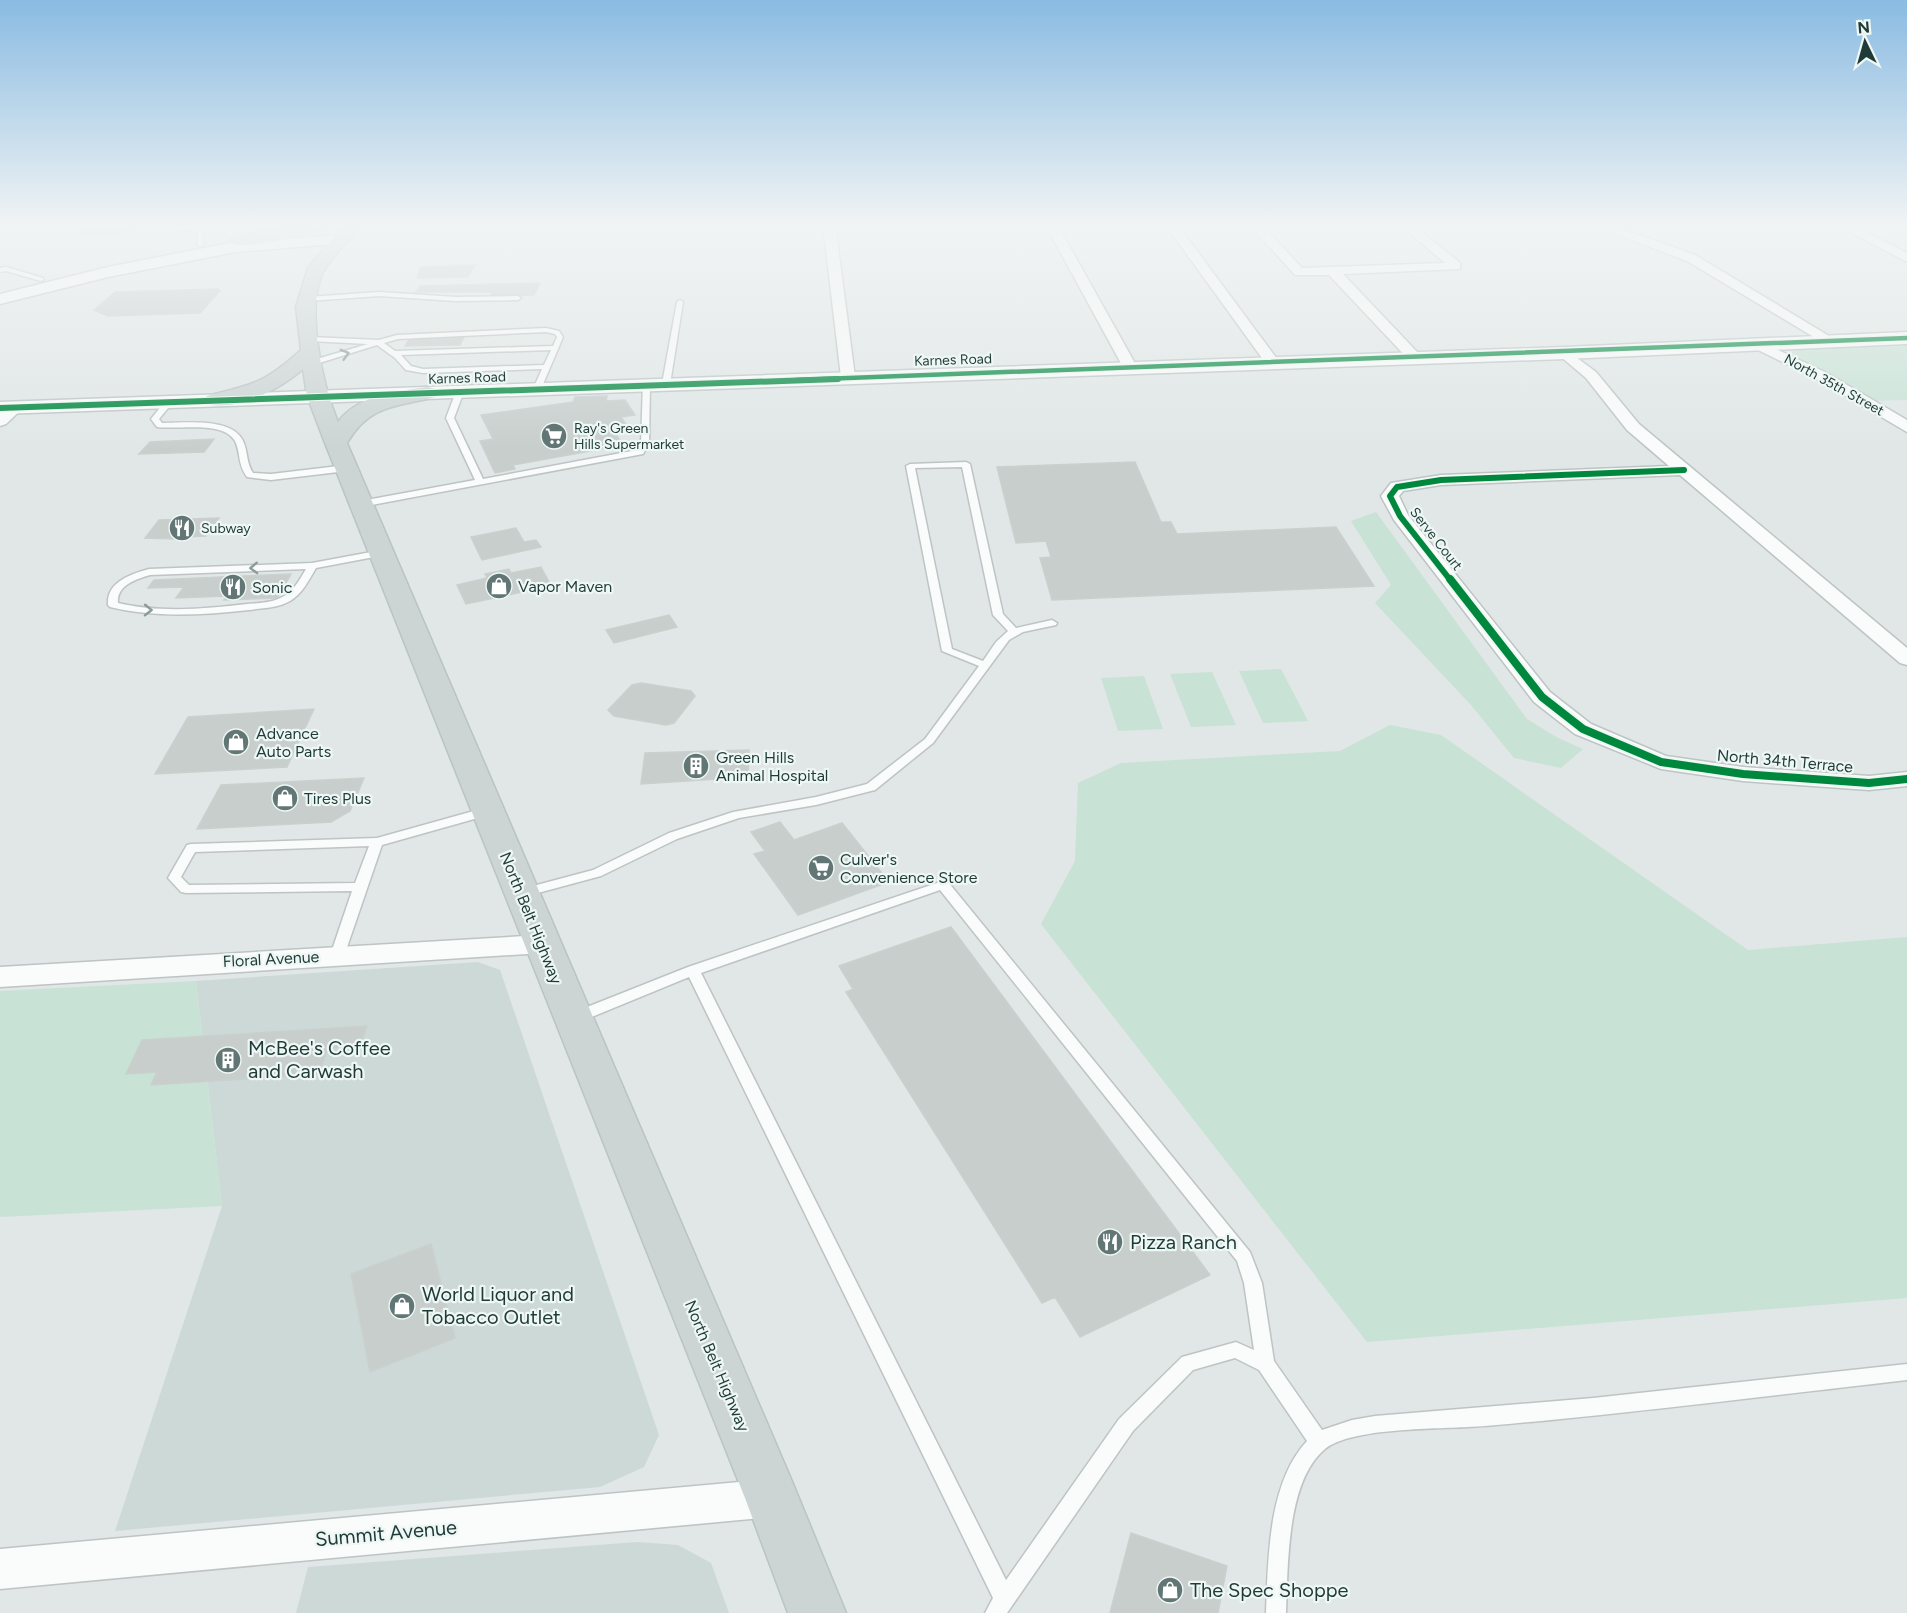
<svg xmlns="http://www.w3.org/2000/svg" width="1907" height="1613" viewBox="0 0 1907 1613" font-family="Figtree,sans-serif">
  <rect width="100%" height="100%" fill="#e0e7e6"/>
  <path fill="#cdd9d6" d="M478,962L500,970L659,1435L644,1467L600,1487L115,1531L222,1206L196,981Z
    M638,1542L678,1545L711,1563L729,1613H296L308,1567Z"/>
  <path fill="#c8e2d5" d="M1907,346V400L1869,401L1796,358L1791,352L1799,349Z
    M1376,512L1527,719L1558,738L1583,749L1561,768L1514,758L1471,705L1375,603L1391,585L1351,521Z
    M1281,669L1308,721L1263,723L1239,671Z
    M1212,672L1236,725L1191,727L1170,674Z
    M1144,676L1163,729L1118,731L1101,678Z
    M1390,725L1441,735L1748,950L1907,937V1298L1367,1342L1041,924L1075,861L1078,783L1121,763L1340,751Z
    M196,981L222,1206L0,1217V991Z"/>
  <path fill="#c7cecc" stroke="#c9d0ce" stroke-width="1.5" d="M93,224H138L123,236H76Z
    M475,265L468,277L417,278L421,267Z
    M540,283L534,295L490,296L493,292H416L420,286Z
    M218,289L220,291L200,313L108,316L94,310L115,292Z
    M466,333L460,345L405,346L412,335Z
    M607,396L606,401L625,400L635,415L621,417L630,430L615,433L623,445L513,465L515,469L495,473L480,441L493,439L481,415L573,402L575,397Z
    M214,439L204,452L139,454L150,442Z
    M1135,462L1161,522H1171L1177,534L1336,527L1374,586L1052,600L1040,558L1051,557L1046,541L1016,543L997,467Z
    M219,518L206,536L180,537L178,539L145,538L159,520Z
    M516,528L524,542L536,540L541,547L482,560L471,537Z
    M541,567L549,582L539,584L541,588L466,604L457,585L487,578L485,574L509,569L511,573Z
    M291,574L277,598L224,600L227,596L176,598L184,587L148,588L154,580Z
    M669,615L677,627L614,643L606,630Z
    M641,683L691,691L695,696L674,723L666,725L614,716L608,710L632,685Z
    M314,709L287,767L155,774L188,717Z
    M749,750L748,777L641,784L645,753Z
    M364,778L350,811L331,822L197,829L221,785Z
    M780,822L794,840L842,823L889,882L798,915L754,854L765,851L751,832Z
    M951,927L1210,1275L1080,1337L1055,1297L1042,1303L846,992L853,989L839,966Z
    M367,1026L360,1045L328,1048L319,1074L151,1085L157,1072L126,1074L142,1040Z
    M431,1244L455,1338L370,1372L351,1274Z
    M1131,1533L1227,1566L1218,1613H1110Z"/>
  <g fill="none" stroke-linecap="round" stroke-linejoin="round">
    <defs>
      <path id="lane" d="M144,226L203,227V245L200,247L197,245L198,230L142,229Z
        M6,267L43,278L44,279L41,281L6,271L0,272V268Z
        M379,292L456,297L518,296L521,298L518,300L456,301L379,296L308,301L305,299L308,297Z
        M680,300L683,302L670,384L666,386L662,384L677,302Z
        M546,328L559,331L563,337L541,389L537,391L533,389L542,369L423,373L406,370L395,358L377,345L313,365H310V361L368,344L310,341L307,339L310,337L379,340L397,335ZM546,332L555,334L557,337L553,346L395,351L384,343L398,339ZM551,350L544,365L423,369L411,366L401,355Z
        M643,383L650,385L649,444L643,454L361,507L357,504L361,501L475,480L446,418L457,389L464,391L454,418L483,479L637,450L641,444Z
        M166,400L173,402L159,419L162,423C184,423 232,417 243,441C248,451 246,463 253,473L271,474L347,465L351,468L347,471L271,480L247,477C237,463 241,453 235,441C223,420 177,430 157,427L151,419Z
        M966,462L970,464L1003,614L1016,628L1052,620L1057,623L1056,625L1023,632L1009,640L933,743L875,790L816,805L739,818L677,839L601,876L523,897L518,896L517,893L518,890L593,870L669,833L733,812L816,797L867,784L925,739L979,666L942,651L906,466L910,464ZM962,467L993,615L1008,631L996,642L983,661L952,649L915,468Z
        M382,550L385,551V555L316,568C309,580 302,594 290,601C278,608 263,608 249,610C203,615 155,618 110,607L108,605C106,582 131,574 149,569L312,563ZM306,569C299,581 292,594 278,599C269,603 257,603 247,604C205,609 159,613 118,603C116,586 136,579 150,575Z
        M488,807L494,811L492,814L382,845L344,956L342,959H332L330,956L352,891L186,893L181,892L168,878L187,845L191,844L377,838ZM369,846L355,883L189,885L181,877L195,852Z
        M943,881L948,882L1250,1252L1262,1283L1274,1361L1322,1430L1352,1420L1375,1416L1593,1398L1907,1364V1380C1785,1394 1663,1409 1541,1421C1516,1423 1492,1426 1468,1427C1434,1429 1351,1428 1325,1449C1286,1481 1288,1567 1286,1613H1266C1268,1559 1268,1483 1307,1441L1259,1370L1235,1358L1193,1370L1133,1431L1007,1613H985L993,1598L689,977L582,1021L577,1022L572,1021L570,1017L572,1013L688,967ZM940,890L1237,1261L1244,1283L1254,1350L1236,1342L1182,1357L1119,1419L1006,1580L701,973Z"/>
      <path id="street" d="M823,224H835L855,377L848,381L841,377Z
        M1045,224H1057L1137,367L1135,370L1130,371L1123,367Z
        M1165,224H1177L1277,359L1279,362L1277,365H1267Z
        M1249,224H1261L1302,268L1445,263L1399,224H1412L1460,263V269L1343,274L1420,355V361H1410L1329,275H1295Z
        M1590,224H1608L1695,255L1839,342L1837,345H1827L1687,261Z
        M1835,224H1850L1907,253V262Z
        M1759,341L1825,372L1907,420V432L1815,378L1754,348V342Z
        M1565,349L1596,372L1639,424L1907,648V665L1900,663L1680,475L1441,485L1403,491L1399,496L1408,515L1550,692L1591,724L1666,756L1743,767L1869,776L1907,772V786L1869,790L1743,781L1661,769L1575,734L1534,702L1394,520L1381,496L1391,483L1441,475L1669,466L1627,430L1586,378L1560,356L1558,353Z
        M15,403L23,408L6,424L0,426V413Z
        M542,935L552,937L555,944L552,951L542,953L0,987V967Z
        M772,1479L786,1484L791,1498L786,1512L772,1517L0,1589V1549Z"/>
      <path id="secondary" d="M340,235L348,240L346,243L235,252L108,277L0,304V294L108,267L235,242Z
        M1907,332V344L1565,359L0,414V402L1565,347Z"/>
      <path id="primary" d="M306,224H333L331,227C313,232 240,254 229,241L237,236Z
        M345,224H362C351,239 336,252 326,267C303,302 323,386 338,422C358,395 397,391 428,387L435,389L438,393L435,397C396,407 370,404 347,443L791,1479L846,1613H788L745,1498L325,443L307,396L303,369C281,388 238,412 207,404L204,400L207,396C254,384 263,384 301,350L296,307L308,268Z"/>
    </defs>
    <use href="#lane" stroke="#bdc4c3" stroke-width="3"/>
    <use href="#street" stroke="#bdc4c3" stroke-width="3"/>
    <use href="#secondary" stroke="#bdc5c3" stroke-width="3"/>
    <use href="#primary" stroke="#bac4c3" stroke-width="3"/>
    <use href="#lane" fill="#fafbfb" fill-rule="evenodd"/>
    <use href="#street" fill="#fafbfb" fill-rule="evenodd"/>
    <use href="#secondary" fill="#fafbfb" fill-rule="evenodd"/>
    <use href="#primary" fill="#ccd4d4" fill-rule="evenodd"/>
    <defs>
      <path id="cycleway-far2" d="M796,380L1907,338"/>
      <path id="cycleway-far1" d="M0,408L838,379
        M1451,581L1400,516L1390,496L1397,487L1441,480L1684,470"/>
      <path id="cycleway" d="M1450,579L1542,697L1583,729L1661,762L1743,774L1869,783L1907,779"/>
    </defs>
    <use href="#cycleway-far2" stroke="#eef7f4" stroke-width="7"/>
    <use href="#cycleway-far1" stroke="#eef7f4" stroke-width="8"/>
    <use href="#cycleway" stroke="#eef7f4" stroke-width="12"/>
    <use href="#cycleway-far2" stroke="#00873e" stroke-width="4.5"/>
    <use href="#cycleway-far1" stroke="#00873e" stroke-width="6"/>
    <use href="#cycleway" stroke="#00873e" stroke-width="8"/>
  </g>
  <defs><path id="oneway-chevron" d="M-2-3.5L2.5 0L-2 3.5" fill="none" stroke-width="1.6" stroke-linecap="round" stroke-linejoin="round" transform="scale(1.5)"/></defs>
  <g stroke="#8c9b9a">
    <use href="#oneway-chevron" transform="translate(345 354) rotate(-16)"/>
    <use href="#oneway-chevron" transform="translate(254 568) rotate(178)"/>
    <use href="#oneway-chevron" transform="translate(148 610) rotate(1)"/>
  </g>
  <linearGradient id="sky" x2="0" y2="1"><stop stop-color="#8abbe2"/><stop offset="0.5" stop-color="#f1f4f4"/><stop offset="1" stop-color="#f1f4f4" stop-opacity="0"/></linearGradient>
  <rect width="1907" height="450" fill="url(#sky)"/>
  <defs>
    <symbol id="supermarket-disc" viewBox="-11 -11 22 22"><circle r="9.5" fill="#627775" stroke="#eef7f4"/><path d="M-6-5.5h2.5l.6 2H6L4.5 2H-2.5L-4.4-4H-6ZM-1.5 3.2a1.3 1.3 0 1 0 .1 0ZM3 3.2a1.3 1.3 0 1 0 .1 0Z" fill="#fff"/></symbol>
    <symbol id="restaurant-disc" viewBox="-11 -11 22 22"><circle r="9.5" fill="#627775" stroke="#eef7f4"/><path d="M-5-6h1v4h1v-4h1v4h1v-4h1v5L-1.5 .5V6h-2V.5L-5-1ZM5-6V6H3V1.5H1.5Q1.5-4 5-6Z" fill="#fff"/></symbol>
    <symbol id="shop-disc" viewBox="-11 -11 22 22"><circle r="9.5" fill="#627775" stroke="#eef7f4"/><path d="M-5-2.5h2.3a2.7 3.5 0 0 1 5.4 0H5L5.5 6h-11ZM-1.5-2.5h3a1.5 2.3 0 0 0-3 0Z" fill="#fff"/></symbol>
    <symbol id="building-disc" viewBox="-11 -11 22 22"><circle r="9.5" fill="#627775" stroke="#eef7f4"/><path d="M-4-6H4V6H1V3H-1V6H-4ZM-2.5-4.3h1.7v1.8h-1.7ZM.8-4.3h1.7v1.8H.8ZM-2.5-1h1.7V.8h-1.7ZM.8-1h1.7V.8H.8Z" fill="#fff"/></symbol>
  </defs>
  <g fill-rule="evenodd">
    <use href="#supermarket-disc" x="539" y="421" width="30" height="30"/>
    <use href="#restaurant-disc" x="167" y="513" width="30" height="30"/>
    <use href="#shop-disc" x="484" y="571" width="30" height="30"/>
    <use href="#restaurant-disc" x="218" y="572" width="30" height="30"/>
    <use href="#shop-disc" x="221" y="727" width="30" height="30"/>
    <use href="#building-disc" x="681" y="751" width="30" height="30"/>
    <use href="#shop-disc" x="270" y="783" width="30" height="30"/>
    <use href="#supermarket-disc" x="806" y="853" width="30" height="30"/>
    <use href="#building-disc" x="213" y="1045" width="30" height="30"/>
    <use href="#restaurant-disc" x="1095" y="1227" width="30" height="30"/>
    <use href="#shop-disc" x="387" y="1291" width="30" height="30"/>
    <use href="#shop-disc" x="1155" y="1575" width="30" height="30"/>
  </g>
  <g text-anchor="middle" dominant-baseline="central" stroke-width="4.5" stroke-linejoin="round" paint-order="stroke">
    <g font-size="14" fill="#1e3b38" stroke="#eef7f4">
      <text transform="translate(953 360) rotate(-2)">Karnes Road</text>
      <text transform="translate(467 378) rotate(-2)">Karnes Road</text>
      <text transform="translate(1834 385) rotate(29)">North 35th Street</text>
      <text transform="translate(1436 539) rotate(52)">Serve Court</text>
    </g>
    <g font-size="14" fill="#1e3b38" stroke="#eef7f4" text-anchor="start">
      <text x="574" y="428">Ray's Green<tspan x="574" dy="16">Hills Supermarket</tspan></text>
      <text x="201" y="528">Subway</text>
    </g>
    <g font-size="16" fill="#1e3b38" stroke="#eef7f4" text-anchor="start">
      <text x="518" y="586">Vapor Maven</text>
      <text x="252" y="587">Sonic</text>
      <text x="256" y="733">Advance<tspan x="256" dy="18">Auto Parts</tspan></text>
      <text x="716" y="757">Green Hills<tspan x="716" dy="18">Animal Hospital</tspan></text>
      <text x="304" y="798">Tires Plus</text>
      <text x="840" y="859">Culver's<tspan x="840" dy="18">Convenience Store</tspan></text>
    </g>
    <g font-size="16" fill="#1e3b38" stroke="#eef7f4">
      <text transform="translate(1785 761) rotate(5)">North 34th Terrace</text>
      <text transform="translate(531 918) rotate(68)">North Belt Highway</text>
      <text transform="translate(271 959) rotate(-3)">Floral Avenue</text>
      <text transform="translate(717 1366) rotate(67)">North Belt Highway</text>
    </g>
    <g font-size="20" fill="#1e3b38" stroke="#eef7f4" text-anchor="start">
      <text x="248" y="1048">McBee's Coffee<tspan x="248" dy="23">and Carwash</tspan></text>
      <text x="1130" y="1242">Pizza Ranch</text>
      <text x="422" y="1294">World Liquor and<tspan x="422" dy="23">Tobacco Outlet</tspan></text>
      <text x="1190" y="1590">The Spec Shoppe</text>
    </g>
    <g font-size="20" fill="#1e3b38" stroke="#eef7f4">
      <text transform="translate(386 1533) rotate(-5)">Summit Avenue</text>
    </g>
  </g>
  <g transform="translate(1865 42) rotate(355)" stroke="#eef7f4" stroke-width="4.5" paint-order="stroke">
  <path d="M0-4.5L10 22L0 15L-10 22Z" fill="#1e3b38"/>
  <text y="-9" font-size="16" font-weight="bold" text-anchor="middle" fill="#1e3b38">N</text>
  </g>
</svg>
